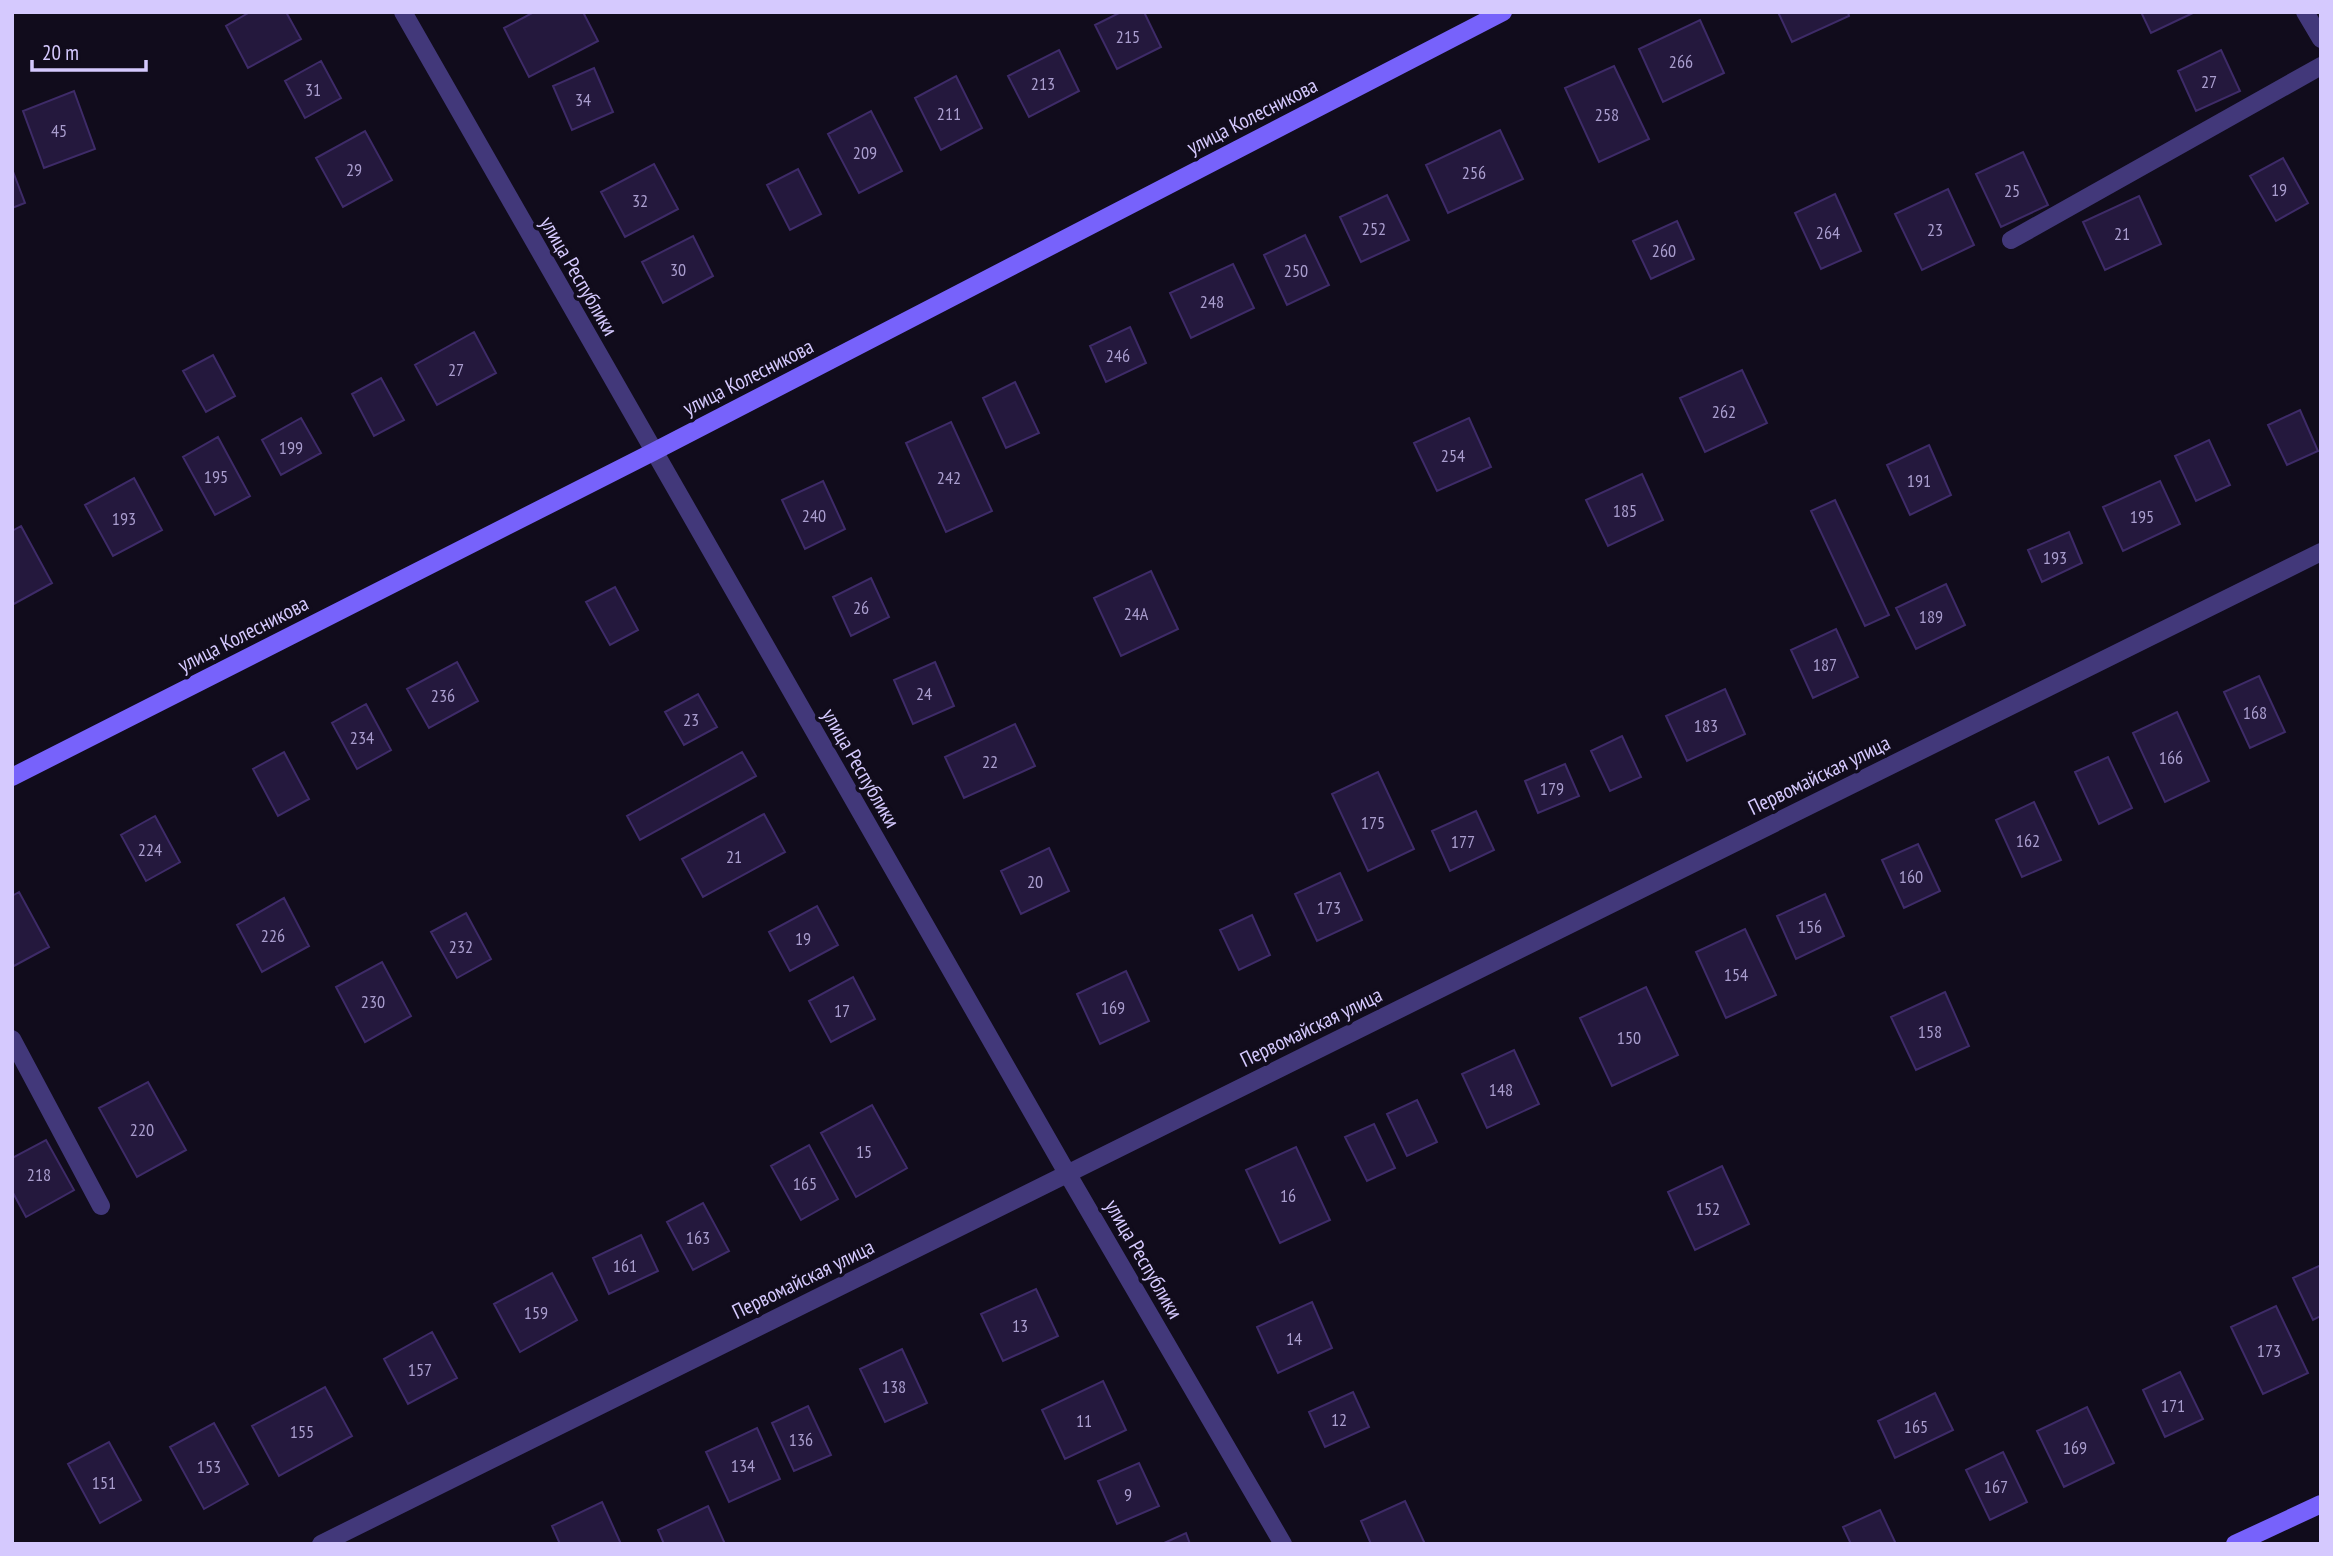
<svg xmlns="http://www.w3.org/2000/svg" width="2333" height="1556" viewBox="0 0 2333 1556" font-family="'PT Sans Narrow',sans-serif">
  <rect width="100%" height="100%" fill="#110c1c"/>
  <path fill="#24183d" stroke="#3e2b68" stroke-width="2" d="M250,12H286L301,39L248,68L226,26Z
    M534,12H583L598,41L529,77L504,28Z
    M1121,12H1144L1161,47L1117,69L1095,25Z
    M1778,12H1848L1849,16L1792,42Z
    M2141,12H2195L2151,33Z
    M1700,20L1724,73L1663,102L1639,49Z
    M1059,50L1079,91L1029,117L1008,76Z
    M2221,50L2240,91L2196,111L2178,71Z
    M321,61L341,98L305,118L285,81Z
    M1614,66L1649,139L1599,162L1565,88Z
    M594,68L613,112L572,130L553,86Z
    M956,76L982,128L941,150L915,98Z
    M74,91L95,149L44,168L23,111Z
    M871,111L902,171L859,193L828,134Z
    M1500,130L1523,179L1448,213L1426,165Z
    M365,131L392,180L343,207L316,158Z
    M2023,152L2048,205L2001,227L1976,174Z
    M2283,158L2308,203L2276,221L2250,176Z
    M654,164L678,209L625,237L601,192Z
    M12,169L25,203L12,208Z
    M798,169L821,214L790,230L767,185Z
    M1948,189L1974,245L1922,270L1895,214Z
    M1835,194L1861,251L1821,269L1795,213Z
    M1387,195L1409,240L1361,262L1340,217Z
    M2139,196L2161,244L2105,270L2083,222Z
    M1677,221L1694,259L1651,279L1633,241Z
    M1305,235L1329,285L1287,305L1264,255Z
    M693,236L713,276L663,303L642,262Z
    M1233,264L1254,308L1191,338L1170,293Z
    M1130,327L1146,363L1106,382L1090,346Z
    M474,332L496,373L437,405L415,365Z
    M213,355L235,396L206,412L183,371Z
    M1742,370L1767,423L1705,452L1680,398Z
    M381,378L404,420L374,436L352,394Z
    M1015,382L1039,433L1006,448L983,398Z
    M2300,410L2318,451L2287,465L2268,425Z
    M301,418L321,453L281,475L262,440Z
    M1469,418L1491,467L1437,491L1414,443Z
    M951,422L992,511L946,532L906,443Z
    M218,437L250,496L215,515L183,457Z
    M2209,440L2230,485L2196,501L2175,456Z
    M1929,445L1951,495L1910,515L1887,465Z
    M1642,474L1663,520L1608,546L1586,500Z
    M134,478L162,530L113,556L85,505Z
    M823,481L845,529L805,549L782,500Z
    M2160,481L2180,524L2123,551L2103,507Z
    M1835,500L1889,615L1865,626L1811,511Z
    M21,526L52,583L12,605V531Z
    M2069,532L2082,563L2042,582L2028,550Z
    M1151,571L1178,629L1121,656L1094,598Z
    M871,578L889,617L851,636L833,597Z
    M1946,584L1965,625L1916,649L1896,608Z
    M615,587L638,630L610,645L586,602Z
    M1836,629L1858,677L1813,698L1791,650Z
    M457,662L478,701L429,728L407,689Z
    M935,662L954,706L913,724L894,680Z
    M2259,676L2285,732L2250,748L2224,692Z
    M1725,689L1745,734L1687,761L1666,716Z
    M698,694L717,727L684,745L665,712Z
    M366,704L391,750L357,769L332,723Z
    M2177,712L2209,781L2165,802L2133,733Z
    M1015,724L1035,766L964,798L945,757Z
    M1622,736L1641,777L1610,791L1591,751Z
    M284,752L309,799L278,816L253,769Z
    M742,752L756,776L640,840L627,816Z
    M2108,757L2132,808L2099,824L2075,772Z
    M1565,764L1579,796L1538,813L1525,781Z
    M1378,772L1414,849L1368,871L1332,794Z
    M2034,802L2061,860L2022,877L1996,820Z
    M1476,811L1494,850L1450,871L1432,831Z
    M764,814L785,852L703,897L682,859Z
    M155,816L180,862L146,881L121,835Z
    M1918,844L1940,891L1904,908L1882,860Z
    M1049,848L1069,891L1021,914L1001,871Z
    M1340,873L1362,920L1317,941L1295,894Z
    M19,892L49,947L12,967V896Z
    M1825,894L1844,936L1796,959L1777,916Z
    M284,898L309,946L262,972L237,925Z
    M817,906L838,945L790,971L769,932Z
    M466,913L491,959L457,978L431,932Z
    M1252,915L1270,955L1239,970L1220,930Z
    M1745,929L1776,995L1726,1018L1696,952Z
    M382,962L411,1016L365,1042L336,987Z
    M1126,971L1149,1021L1100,1044L1077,994Z
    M853,977L875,1019L831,1042L809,1001Z
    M1646,987L1678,1055L1612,1086L1580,1018Z
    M1945,992L1969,1046L1916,1070L1891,1017Z
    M1514,1050L1539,1104L1487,1128L1462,1074Z
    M148,1082L186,1150L137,1177L99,1108Z
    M1417,1100L1437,1142L1407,1156L1387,1114Z
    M872,1105L907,1168L856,1197L821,1133Z
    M1374,1124L1395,1168L1367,1181L1345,1137Z
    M46,1140L74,1190L26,1217L12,1191V1158Z
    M809,1145L838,1199L801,1220L771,1166Z
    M1296,1147L1330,1220L1280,1243L1246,1170Z
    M1722,1166L1749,1224L1695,1250L1668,1192Z
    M703,1203L729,1251L693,1270L667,1222Z
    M641,1235L658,1271L609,1294L593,1258Z
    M2321,1265V1316L2313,1320L2293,1278Z
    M552,1273L577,1320L520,1352L494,1304Z
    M1036,1289L1058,1336L1003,1361L981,1314Z
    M1312,1302L1332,1348L1278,1373L1257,1327Z
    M2276,1306L2308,1373L2263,1394L2231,1327Z
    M432,1332L457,1378L408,1404L384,1359Z
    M902,1349L927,1403L885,1422L860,1369Z
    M2180,1372L2203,1419L2165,1437L2143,1390Z
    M1103,1381L1126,1430L1065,1459L1042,1410Z
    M325,1387L352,1436L279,1476L252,1426Z
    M1353,1392L1369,1427L1325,1447L1309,1412Z
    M1935,1393L1953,1430L1895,1458L1878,1421Z
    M808,1406L831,1455L794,1471L772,1423Z
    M2087,1407L2114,1463L2064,1487L2037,1431Z
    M214,1423L248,1484L204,1509L170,1447Z
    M757,1428L780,1479L729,1502L706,1452Z
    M109,1442L141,1500L100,1523L68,1464Z
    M2003,1452L2027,1502L1990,1520L1966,1470Z
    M1139,1463L1159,1506L1117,1524L1098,1481Z
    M1405,1501L1425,1544H1371L1361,1521Z
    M602,1502L621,1544H560L552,1526Z
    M708,1506L725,1544H664L658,1530Z
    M1880,1510L1896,1544H1851L1843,1527Z
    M1186,1533L1190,1544H1162Z"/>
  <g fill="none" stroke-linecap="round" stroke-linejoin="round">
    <path stroke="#42387a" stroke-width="18" d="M2011,240L2321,66
      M12,1039L101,1206"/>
    <path stroke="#42387a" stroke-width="18" d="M403,12L1067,1173L1283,1544
      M2305,12L2321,39
      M321,1544L2321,552"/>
    <path stroke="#7762fb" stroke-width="18" d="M12,777L653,452L1503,12
      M2235,1544L2321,1504"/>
  </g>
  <g text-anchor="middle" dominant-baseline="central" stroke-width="7" stroke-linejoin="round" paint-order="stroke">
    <g font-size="18" fill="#a99dce">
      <text x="1128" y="36">215</text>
      <text x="1681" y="61">266</text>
      <text x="2209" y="81">27</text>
      <text x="1043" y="83">213</text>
      <text x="313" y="89">31</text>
      <text x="583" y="99">34</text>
      <text x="949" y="113">211</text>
      <text x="1607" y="114">258</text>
      <text x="59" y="130">45</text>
      <text x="865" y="152">209</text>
      <text x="354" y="169">29</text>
      <text x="1474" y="172">256</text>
      <text x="2279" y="189">19</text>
      <text x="2012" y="190">25</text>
      <text x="640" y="200">32</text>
      <text x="1374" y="228">252</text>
      <text x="1935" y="229">23</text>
      <text x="1828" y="232">264</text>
      <text x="2122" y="233">21</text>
      <text x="1664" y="250">260</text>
      <text x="678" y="269">30</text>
      <text x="1296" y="270">250</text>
      <text x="1212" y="301">248</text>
      <text x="1118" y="355">246</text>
      <text x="456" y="369">27</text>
      <text x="1724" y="411">262</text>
      <text x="291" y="447">199</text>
      <text x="1453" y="455">254</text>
      <text x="216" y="476">195</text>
      <text x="949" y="477">242</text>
      <text x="1919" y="480">191</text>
      <text x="1625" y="510">185</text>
      <text x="814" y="515">240</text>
      <text x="2142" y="516">195</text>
      <text x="124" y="518">193</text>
      <text x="2055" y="557">193</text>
      <text x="861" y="607">26</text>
      <text x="1136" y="613">24А</text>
      <text x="1931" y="616">189</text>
      <text x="1825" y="664">187</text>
      <text x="924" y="693">24</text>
      <text x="443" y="695">236</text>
      <text x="2255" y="712">168</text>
      <text x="691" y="719">23</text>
      <text x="1706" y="725">183</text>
      <text x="362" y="737">234</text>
      <text x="2171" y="757">166</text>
      <text x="990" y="761">22</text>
      <text x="1552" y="788">179</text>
      <text x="1373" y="822">175</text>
      <text x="2028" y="840">162</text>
      <text x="1463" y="841">177</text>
      <text x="150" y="849">224</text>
      <text x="734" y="856">21</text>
      <text x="1911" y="876">160</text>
      <text x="1035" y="881">20</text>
      <text x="1329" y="907">173</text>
      <text x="1810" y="926">156</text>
      <text x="273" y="935">226</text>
      <text x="803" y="938">19</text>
      <text x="461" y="946">232</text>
      <text x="1736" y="974">154</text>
      <text x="373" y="1001">230</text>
      <text x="1113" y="1007">169</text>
      <text x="842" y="1010">17</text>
      <text x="1930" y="1031">158</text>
      <text x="1629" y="1037">150</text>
      <text x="1501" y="1089">148</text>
      <text x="142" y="1129">220</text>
      <text x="864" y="1151">15</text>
      <text x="39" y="1174">218</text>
      <text x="805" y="1183">165</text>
      <text x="1288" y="1195">16</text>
      <text x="1708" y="1208">152</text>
      <text x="698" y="1237">163</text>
      <text x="625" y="1265">161</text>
      <text x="536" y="1312">159</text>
      <text x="1020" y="1325">13</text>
      <text x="1294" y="1338">14</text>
      <text x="2269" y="1350">173</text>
      <text x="420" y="1369">157</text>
      <text x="894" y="1386">138</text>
      <text x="2173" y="1405">171</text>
      <text x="1339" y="1419">12</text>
      <text x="1084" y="1420">11</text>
      <text x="1916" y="1426">165</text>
      <text x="302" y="1431">155</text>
      <text x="801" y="1439">136</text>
      <text x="2075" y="1447">169</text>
      <text x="743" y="1465">134</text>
      <text x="209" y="1466">153</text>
      <text x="104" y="1482">151</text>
      <text x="1996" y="1486">167</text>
      <text x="1128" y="1494">9</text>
    </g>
    <g font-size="21" fill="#d5c9fe" stroke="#110c1c">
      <text transform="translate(1252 116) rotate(-27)">улица Колесникова</text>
      <text transform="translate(579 276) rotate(60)">улица Республики</text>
      <text transform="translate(748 377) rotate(-27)">улица Колесникова</text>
      <text transform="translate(243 634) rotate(-27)">улица Колесникова</text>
      <text transform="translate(861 768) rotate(60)">улица Республики</text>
      <text transform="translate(1819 775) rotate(-26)">Первомайская улица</text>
      <text transform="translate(1311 1027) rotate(-26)">Первомайская улица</text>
      <text transform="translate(1144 1259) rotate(60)">улица Республики</text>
      <text transform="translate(803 1279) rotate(-26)">Первомайская улица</text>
    </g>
  </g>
  <rect width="2333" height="1556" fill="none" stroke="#d5c9fe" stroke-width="28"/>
  <path d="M32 60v10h114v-10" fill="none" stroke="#d5c9fe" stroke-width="3.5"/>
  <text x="42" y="60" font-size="21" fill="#d5c9fe" stroke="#110c1c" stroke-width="5" paint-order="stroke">20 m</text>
</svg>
